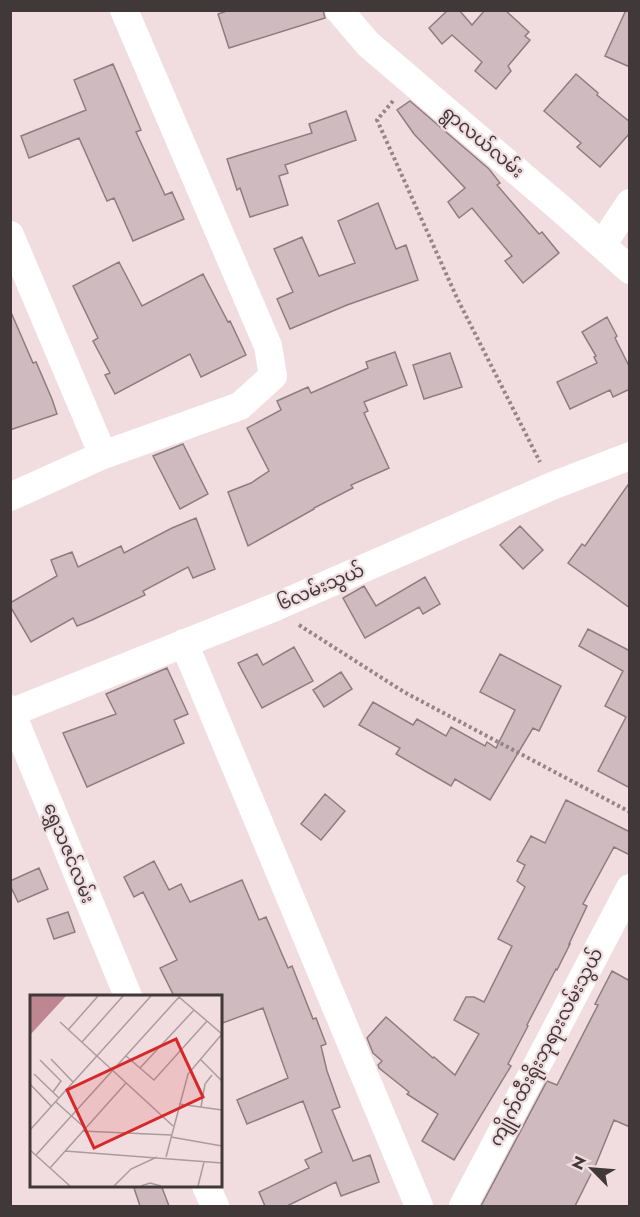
<svg xmlns="http://www.w3.org/2000/svg" width="640" height="1217" viewBox="0 0 640 1217" font-family="Jost,'Noto Sans Myanmar',sans-serif">
  <rect width="100%" height="100%" fill="#f1dde0"/>
  <path fill="#cfbbbf" stroke="#8e7d80" stroke-width="1.5" d="M230,10H323L325,18L229,48L218,14Z
    M448,10H459L472,25L485,10H505L529,32L525,36L530,40L508,66L511,71L496,89L475,71L482,62L452,35L442,44L429,28Z
    M626,10H630V67L605,56Z
    M113,64L141,130L136,132L165,195L172,192L184,219L133,241L114,198L107,201L79,138L29,158L21,136L86,110L74,80Z
    M576,74L598,93L597,95L630,122V133L600,167L577,147L581,143L544,111Z
    M410,101L489,169L500,183L497,185L539,234L542,232L559,253L523,283L505,261L512,256L472,208L459,218L448,202L465,188L414,134L397,110Z
    M346,111L356,140L285,165L288,173L279,176L288,205L250,217L240,188L237,190L227,159L312,133L309,124Z
    M378,203L396,249L406,245L418,280L347,305L290,329L277,299L293,292L274,249L302,237L319,276L355,263L338,221Z
    M119,262L142,306L203,274L228,322L230,321L246,355L201,377L190,354L115,394L105,375L110,373L93,341L98,338L73,286Z
    M10,310L33,363L36,362L52,399L57,414L10,430Z
    M607,317L617,336L615,338L630,368V389L613,397L610,390L570,409L557,382L597,363L594,357L596,356L582,332Z
    M395,352L407,385L364,402L368,411L364,413L389,468L351,485L353,488L314,508V509L248,546L228,492L251,483L269,471L247,428L281,410L277,401L308,387L311,393L368,368L366,362Z
    M450,353L462,387L424,399L413,365Z
    M183,444L208,494L180,509L153,456Z
    M630,482V608L568,563L582,544L585,546Z
    M196,518L215,569L193,578L188,567L143,591L145,595L92,620L77,626L73,618L31,642L10,606V603L57,576L51,560L72,552L78,567L121,546L124,553L172,528Z
    M520,526L543,550L523,569L500,545Z
    M425,577L440,604L423,614L419,607L365,638L343,598L364,586L376,606Z
    M588,629L630,651V788L598,771L626,717L605,706L623,671L579,646Z
    M294,647L313,681L262,708L238,663L257,654L263,665Z
    M500,654L561,686L539,731L533,728L490,800L455,779L451,786L425,771L396,754L400,748L359,725L373,702L413,725L417,719L446,736L451,727L485,746L487,742L496,748L515,710L480,692Z
    M167,668L188,714L174,720L184,743L87,787L63,733L116,714L106,694Z
    M341,672L352,689L324,707L313,690Z
    M325,794L345,811L321,840L301,824Z
    M566,800L630,832V855L614,847L583,904L587,906L569,944H570L557,970L556,969L527,1025L528,1026L508,1064L511,1066L454,1160L422,1141L438,1114L407,1094L409,1092L379,1068L378,1065L382,1061L373,1053L367,1038L386,1017L433,1058L434,1057L455,1075L479,1034L454,1020L466,997H474L484,1002L512,946L498,939L525,887L517,881L525,865L517,861L531,836L545,843Z
    M154,861L169,890L181,884L190,902L242,880L259,920L266,917L288,968L292,966L313,1019L316,1018L326,1044L321,1046L327,1071L340,1107L332,1110L353,1161L370,1155L379,1182L341,1196L336,1182L287,1206H265L259,1192L309,1168L305,1160L322,1152L303,1101L247,1124L237,1100L288,1078L263,1008L220,1024V996H174L160,968L177,960L143,892L134,897L124,877Z
    M39,868L48,889L18,902L10,885V881Z
    M68,912L75,932L54,939L47,919Z
    M612,971L630,981V1127L614,1120L596,1164L575,1206H481L547,1081L557,1085L598,1005L595,1004Z
    M133,1185H161L169,1206H140Z"/>
  <g fill="none" stroke-linecap="round" stroke-linejoin="round">
    <path stroke="#948688" stroke-width="4" stroke-dasharray="3 3" stroke-linecap="butt" d="M393,101L377,120L457,298L540,462
      M299,625L404,692L630,812"/>
    <path stroke="#fff" stroke-width="28" d="M339,10L368,44L560,208L630,270
      M10,235L103,455
      M602,245L630,203
      M10,497L103,455L240,406L273,376L268,346L124,10
      M184,643L419,1206
      M10,709L128,996
      M10,713L273,608L552,486L630,456
      M206,1186L215,1206
      M463,1206L630,888"/>
  </g>
  <g text-anchor="middle" dominant-baseline="central" stroke-width="4.5" stroke-linejoin="round" paint-order="stroke">
    <g font-size="18" fill="#403839" stroke="#f1dde0">
      <text transform="translate(483 142) rotate(40)">ရွာလယ်လမ်း</text>
      <text transform="translate(321 587) rotate(-23)">၆လမ်းသွယ်</text>
      <text transform="translate(69 853) rotate(68)">ရွှေသဇင်လမ်း</text>
      <text transform="translate(546 1047) rotate(-62)">ကျိုက်ထီးရိုးဘုရားလမ်းသွယ်</text>
    </g>
  </g>
  <g transform="translate(30 995)">
    <rect width="192" height="192" fill="#f1dde0"/>
    <path d="M0,1H36L0,40Z" fill="#bd8691"/>
    <path fill="none" stroke="#aa9b9d" stroke-width="1.5" d="M149,2L192,39M30,27L143,131M38,35L68,1M52,47L93,1M96,61L124,85L177,26M21,64L43,87M170,64L192,86M10,65L31,86L23,97M110,73L164,15M4,79L29,103M0,89L21,111M26,107L55,133M149,109L192,115M171,112L175,89L182,80M0,135L121,1M52,136L141,140M141,142L192,151M0,155L40,191M35,156L192,168M6,160L150,1M136,162L158,79L192,39M20,173L96,88M84,191L101,174L127,162M111,191L120,188L131,191M168,191L174,167"/>
    <path fill="#d62828" fill-opacity="0.15" stroke="#d62828" stroke-width="3" d="M146,44L173,102L64,153L37,95Z"/>
    <rect width="192" height="192" fill="none" stroke="#403839" stroke-width="3"/>
  </g>
  <rect width="640" height="1217" fill="none" stroke="#403839" stroke-width="24"/>
  <g transform="translate(592 1169) rotate(295)" stroke="#f1dde0" stroke-width="4.5" paint-order="stroke">
  <path d="M0-4.5L10 22L0 15L-10 22Z" fill="#403839"/>
  <text y="-9" font-size="16" font-weight="bold" text-anchor="middle" fill="#403839">N</text>
  </g>
</svg>
